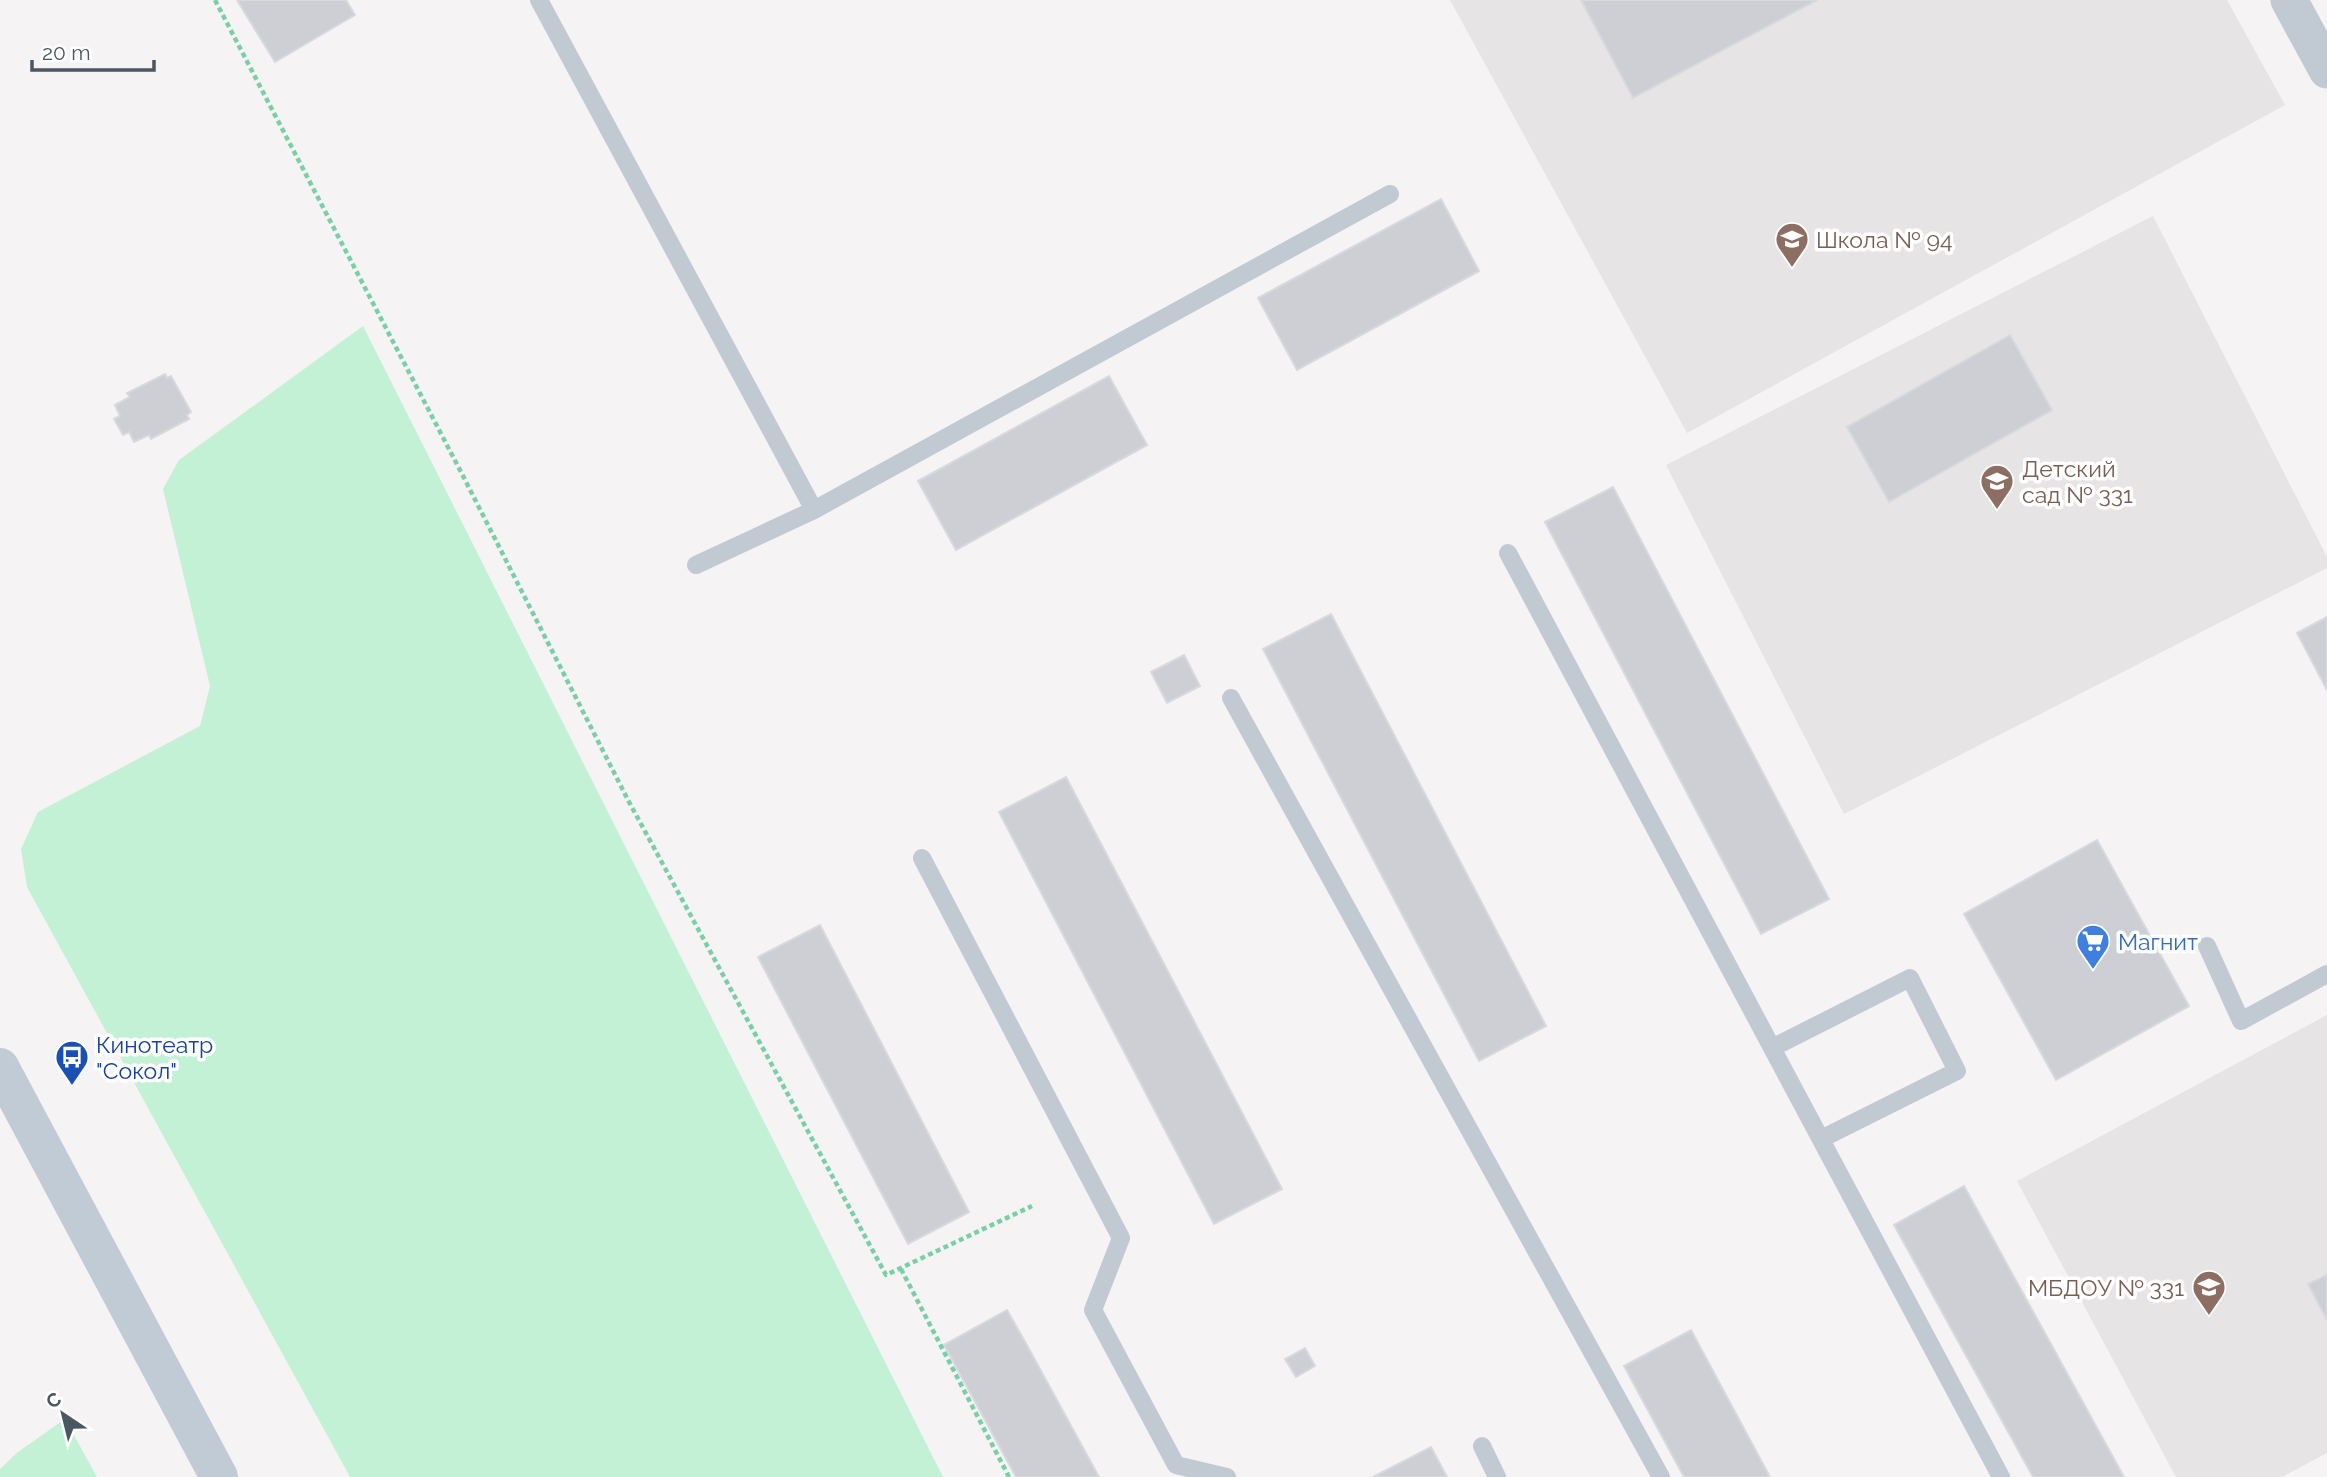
<svg xmlns="http://www.w3.org/2000/svg" width="2327" height="1477" viewBox="0 0 2327 1477" font-family="Raleway,sans-serif">
  <rect width="100%" height="100%" fill="#f5f3f3"/>
  <path fill="#e6e4e5" d="M1450,0H2227L2285,105L1687,433Z
    M2153,216L2327,557V568L1844,814L1666,465Z
    M2327,1015V1453L2282,1477H2176L2017,1181Z"/>
  <path fill="#c3f1d5" d="M363,326L943,1477H350L27,887L21,849L38,812L200,726L210,686L163,489L179,460Z
    M65,1419L97,1477H0V1469L18,1452Z"/>
  <path fill="#cdcfd5" stroke="#d7d9de" stroke-width="2" d="M237,0H346L355,15L275,62Z
    M1581,0H1817L1633,98Z
    M1441,199L1479,271L1297,370L1258,298Z
    M2010,335L2052,410L1889,502L1847,427Z
    M165,374L167,378L171,376L191,412L187,415L189,419L151,439L149,435L134,442L129,432L123,435L114,419L120,416L115,405L130,397L127,393Z
    M1109,376L1147,445L956,550L918,481Z
    M1613,487L1829,899L1761,934L1545,522Z
    M1331,614L1546,1026L1479,1061L1263,649Z
    M2327,617V690L2297,633Z
    M1184,655L1200,686L1167,703L1151,672Z
    M1066,777L1282,1189L1214,1224L999,812Z
    M2097,840L2189,1006L2056,1080L1964,914Z
    M820,925L969,1212L908,1244L758,957Z
    M1964,1186L2124,1477H2033L1920,1272L1894,1225Z
    M2327,1275V1320L2308,1284Z
    M1007,1310L1028,1347L1099,1477H1016L944,1345Z
    M1691,1330L1770,1477H1684L1651,1416L1624,1366Z
    M1305,1348L1315,1366L1296,1377L1285,1359Z
    M1431,1447L1447,1477H1373Z"/>
  <g fill="none" stroke-linecap="round" stroke-linejoin="round">
    <path stroke="#7ad0a6" stroke-width="4.5" stroke-dasharray="5 3.5" stroke-linecap="butt" d="M215,0L462,474L628,800L886,1275L1032,1206
      M901,1269L1009,1477"/>
    <path stroke="#c1cad2" stroke-width="18" d="M539,0L814,510
      M1508,553L2001,1477
      M696,565L814,510L1390,194
      M1231,698L1661,1477
      M922,858L1121,1238L1093,1310L1176,1465L1227,1477
      M2207,946L2241,1021L2327,974
      M1772,1048L1910,978L1957,1071L1821,1139
      M1482,1446L1497,1477"/>
    <path stroke="#c1cad2" stroke-width="37" d="M2289,0L2327,70"/>
    <path stroke="#c1cbd6" stroke-width="38" d="M0,1067L219,1477"/>
  </g>
  <defs>
    <symbol id="school-pin" viewBox="-11 -11 22 30"><path d="M0 17L-7.5 6A9.5 9.5 0 1 1 7.5 6Z" fill="#8d6e63" stroke="#fff"/><path d="M0-5L7-2L0 1L-7-2ZM-4 1L0 2.5L4 1V4Q0 6-4 4Z" fill="#fff"/></symbol>
    <symbol id="supermarket-pin" viewBox="-11 -11 22 30"><path d="M0 17L-7.5 6A9.5 9.5 0 1 1 7.5 6Z" fill="#3f7fe0" stroke="#fff"/><path d="M-6-5.5h2.5l.6 2H6L4.5 2H-2.5L-4.4-4H-6ZM-1.5 3.2a1.3 1.3 0 1 0 .1 0ZM3 3.2a1.3 1.3 0 1 0 .1 0Z" fill="#fff"/></symbol>
    <symbol id="bus-pin" viewBox="-11 -11 22 30"><path d="M0 17L-7.5 6A9.5 9.5 0 1 1 7.5 6Z" fill="#1a4fb4" stroke="#fff"/><path d="M-5-6H5V4H4V6H2V4H-2V6H-4V4H-5ZM-3.5-4V0h7V-4ZM-3.5 1.2v1.5H-2V1.2ZM2 1.2v1.5H3.5V1.2Z" fill="#fff"/></symbol>
  </defs>
  <g fill-rule="evenodd">
    <use href="#school-pin" x="1773" y="220" width="38" height="52"/>
    <use href="#school-pin" x="1978" y="462" width="38" height="52"/>
    <use href="#supermarket-pin" x="2074" y="922" width="38" height="52"/>
    <use href="#bus-pin" x="53" y="1038" width="38" height="52"/>
    <use href="#school-pin" x="2190" y="1268" width="38" height="52"/>
  </g>
  <g text-anchor="middle" dominant-baseline="central" stroke-width="7" stroke-linejoin="round" paint-order="stroke">
    <g font-size="23" fill="#785e54" stroke="#fff" text-anchor="start">
      <text x="1816" y="239">Школа № 94</text>
      <text x="2022" y="468">Детский<tspan x="2022" dy="26">сад № 331</tspan></text>
      <text x="2184" y="1287" text-anchor="end">МБДОУ № 331</text>
    </g>
    <g font-size="23" fill="#366cbe" stroke="#fff" text-anchor="start">
      <text x="2118" y="941">Магнит</text>
    </g>
    <g font-size="23" fill="#164399" stroke="#fff" text-anchor="start">
      <text x="96" y="1044">Кинотеатр<tspan x="96" dy="26">"Сокол"</tspan></text>
    </g>
  </g>
  <g transform="translate(63 1414) rotate(325)" stroke="#ffffff" stroke-width="5" paint-order="stroke">
  <path d="M0-5L12 26L0 18L-12 26Z" fill="#4a5661"/>
  <text y="-10" font-size="19" font-weight="bold" text-anchor="middle" fill="#4a5661">С</text>
  </g>
  <path d="M32 60v10h122v-10" fill="none" stroke="#4a5661" stroke-width="3.5"/>
  <text x="42" y="60" font-size="21" fill="#4a5661" stroke="#ffffff" stroke-width="5" paint-order="stroke">20 m</text>
</svg>
